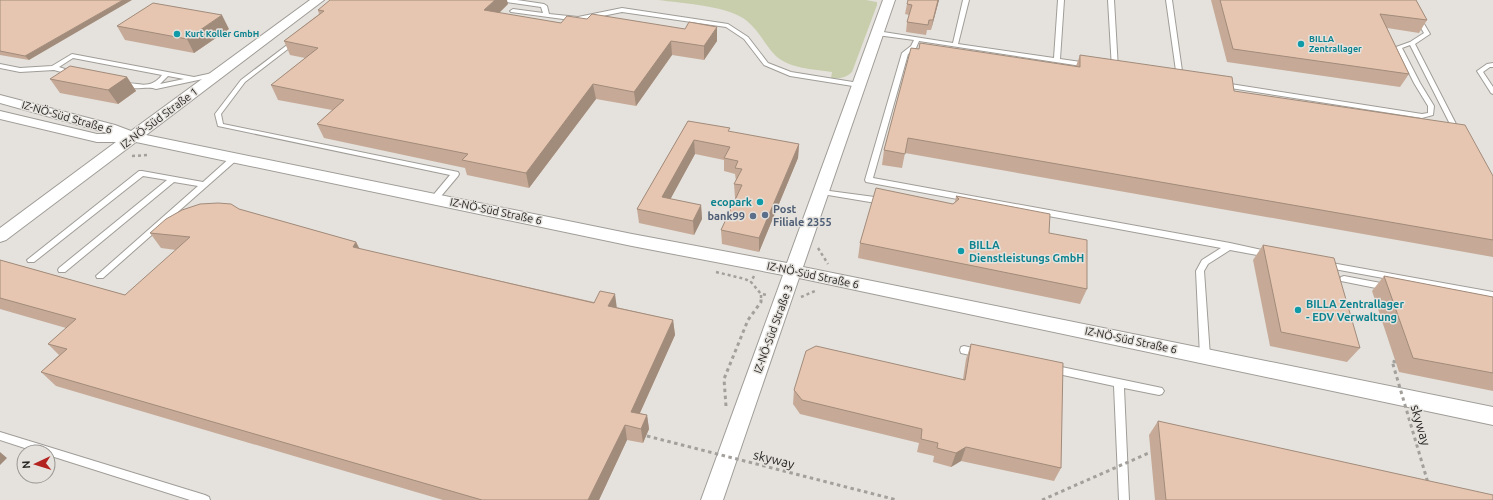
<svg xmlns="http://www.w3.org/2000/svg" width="1493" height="500" viewBox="0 0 1493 500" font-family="Ubuntu,sans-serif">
  <rect width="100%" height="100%" fill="#e5e2dd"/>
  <path fill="#c8ceac" d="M658,0H866L877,2V5L852,72C846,78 839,79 831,78L832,72C813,69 788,69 774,54C765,44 758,30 747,21C730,6 681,3 658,0Z"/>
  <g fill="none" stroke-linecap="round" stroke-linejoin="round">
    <defs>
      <path id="lane" d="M503,0H517L544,4L547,6L549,14L578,17L622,8L728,24L748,37L768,63L791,72L859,83L862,85L859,87L790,76L764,65L744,39L726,27L622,12L578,21L511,12L510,11L513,9L543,13L541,7L506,2Z
        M963,0H969L958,44L1054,58L1058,0H1064L1060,59L1088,63L1091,65L1088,67L919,41L916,48L908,54L873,178L1230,243L1271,252L1272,254L1268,257L1230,250L1208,264L1204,271L1210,356L1208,359L1205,360L1202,359L1200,356L1196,271L1202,260L1221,248L866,182L865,180L902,53L911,46L914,40L877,35L874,33L877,31L953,43Z
        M1108,0H1114L1118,69L1115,71L1112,69Z
        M1166,0H1172L1183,78L1180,80L1177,78Z
        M1404,0H1410L1430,34L1415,44L1456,124L1461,131L1460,132H1456L1450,124L1410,45L1402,48L1420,83L1434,106L1433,115L1422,118L1224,87L1221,85L1224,83L1422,114L1428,113V106L1414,83L1396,47L1410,42L1424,33Z
        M295,39L298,41L297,42L245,82L221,114L223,124L458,172L459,174L458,176L437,201H431L430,199L450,175L218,126L215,114L241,80Z
        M72,54L194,77L217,72L220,74L217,76L156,89C148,85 132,92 121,85C130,78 148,94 162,75L73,58L59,67L74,72V74L72,75L54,70L20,72L0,68V64L20,68L52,66ZM168,76L184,79L160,84Z
        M1493,63V67H1490L1483,72L1493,87V94L1491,93L1477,71L1487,64Z
        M232,156H238L239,158L103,278H97L96,276L198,186L174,182L65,272H59L58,270L59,268L167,180L143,176L34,262H28L27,260L139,171H142L203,182Z
        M819,190H822L882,198L886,201L882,204L822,194H819L818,192Z
        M1326,262L1493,292V298L1323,267L1322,265L1323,263Z
        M1344,276L1386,284L1389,285L1390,287L1389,289L1386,290L1341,281L1340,279L1341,277Z
        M964,346L981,350L983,353L981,356L978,357L961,353L960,350L961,347Z
        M1052,365L1162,388L1164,391L1162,394L1159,395L1124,388L1129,500H1119L1114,386L1049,372L1047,369L1049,366Z
        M0,432L205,495L209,497L210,500H190L48,455V452H37L0,440Z"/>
      <path id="street" d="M310,0H324L146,135L632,234L787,263L883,0H895L803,267L1493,407V425L799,278L723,500H701L783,275L632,246L136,142L6,240L0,242V228L116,142H97L0,119V111L97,134H111L0,103V95L115,125L131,131Z"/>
    </defs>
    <use href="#lane" stroke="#a09d98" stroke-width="2"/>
    <use href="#street" stroke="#a09d98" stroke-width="2"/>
    <path stroke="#a3a09c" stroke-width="2.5" stroke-dasharray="3 3" stroke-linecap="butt" d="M132,156L149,155
      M818,248L828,264
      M716,272L745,279L751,282
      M754,276L751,282L761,294
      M801,297L815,291
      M761,298V294L767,295"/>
    <path stroke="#a3a09c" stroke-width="3" stroke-dasharray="3.5 3.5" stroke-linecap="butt" d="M726,406L724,379L748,320L761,302V297"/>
    <use href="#lane" fill="#fff" fill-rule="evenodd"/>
    <use href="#street" fill="#fff" fill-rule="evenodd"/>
    <path stroke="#a3a09c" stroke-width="3" stroke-dasharray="3.5 3.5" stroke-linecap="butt" d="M1396,362L1392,361L1428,483
      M647,436L897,500
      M1042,500L1151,452"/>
  </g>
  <path fill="#c6aa97" d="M0,0L29,60L0,55Z
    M939,0L931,30H927L926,35L906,32L907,22L909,15L905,14L907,4Z
    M1211,0H1416L1427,20L1419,33L1387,28L1409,74L1400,87L1227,62Z
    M508,4L499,13L561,23L717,41L704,60L672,55L636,106L596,99L529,188L467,175L465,168L324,138L317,124L332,110L278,100L271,85L305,58L290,55L284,41L319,14L318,10Z
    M117,26L229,29L194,53L125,40Z
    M911,48L1076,66L1080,55L1234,91L1493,176V257L905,153L902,168L882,165L884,150Z
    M127,77L136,91L118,104L60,93L50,79Z
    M688,121L730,132L799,144L798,158L759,252L722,244L721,230L736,198H735L734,184L736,181L735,174L724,171V160L695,154L670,199L701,205L702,219L694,235L639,223L637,209Z
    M956,196L1049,233L1087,289L1080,304L858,258L860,243L953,204L955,202Z
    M239,209L356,242L360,249L673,320L675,335L640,413L647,415L649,429L643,443L627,440L599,500H443L56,386L41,372L59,355L48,344L66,328L0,309V260L125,295L176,250L161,248L150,233Z
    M1263,245L1360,348L1347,362L1270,346L1253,260Z
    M1384,276L1493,297V391L1399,372L1372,291Z
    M971,344L1061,468L1054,481L961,461L951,467L933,462L934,456L917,452L919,443L800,414L793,404L794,390L963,379L966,359Z
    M1158,421L1493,500H1155L1149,435Z"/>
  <path fill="#a18b7b" d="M123,0H132L29,60L25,56Z
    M495,0H507L508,4L488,24L484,10Z
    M938,0H939L931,30L933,20Z
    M222,15L229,29L194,53L187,39Z
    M717,27V41L704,60V46Z
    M671,41L672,55L636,106L634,92Z
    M127,77L136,91L118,104L108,90Z
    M593,84L596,99L529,188L526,173Z
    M694,140L695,154L664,211L662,197Z
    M799,144L798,158L759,252V238Z
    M701,205L702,219L694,235L693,221Z
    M356,242L363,257L353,247Z
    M615,294L617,309L608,306Z
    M673,320L675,335L634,426L631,412Z
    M647,415L649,429L643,443L641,429Z
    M625,425L627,440L599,500H588Z
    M966,447L961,461L951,467L956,453Z
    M0,452L7,458L0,465Z"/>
  <path fill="#e6c6b0" stroke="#a18b7b" d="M0,0H123L25,56L0,51Z
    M330,0H495L484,10L561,23L567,16L587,19L592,14L685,29L689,22L717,27L704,46L671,41L634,92L593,84L526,173L462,160L468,154L317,124L344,100L271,85L318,48L284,41L324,11L318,10Z
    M908,0H938L933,20H929L928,25L907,22L912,5L907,4Z
    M1220,0H1416L1427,20L1380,14L1409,74L1233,49Z
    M153,3L222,15L187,39L117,26Z
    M920,43L1080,67V55L1232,77L1234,91L1465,125L1493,176V240L908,138L905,154L884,150L911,48L919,49Z
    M70,66L127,77L108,90L50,79Z
    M688,121L730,128L728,131L799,144L759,238L721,230L742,185L734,184L742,169L735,168L738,161L724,158L730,147L694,140L662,197L701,205L693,221L637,209Z
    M876,188L953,204L959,199L956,196L1050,214L1049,233L1087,240V289L860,243Z
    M218,203L231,204L239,209L356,242L353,247L594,303L600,291L615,294L608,306L673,320L631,412L647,415L641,429L625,425L588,500H482L41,372L67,349L48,344L76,319L0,298V260L125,295L190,237L150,233L166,219L182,210L200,204Z
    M1263,245L1334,258L1360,348L1281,332Z
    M1384,276L1493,297V373L1413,358Z
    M971,344L1063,363L1061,468L966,447L956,453L937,448L938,443L921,439L922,429L802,400L794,390L806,351L816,346L965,380Z
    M1158,421L1493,495V500H1166Z"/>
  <g fill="#0f9aa8" stroke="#e5e2dd" stroke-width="1.5">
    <circle cx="177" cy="34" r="4"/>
    <circle cx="1301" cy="44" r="4"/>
    <circle cx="760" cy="202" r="4"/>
    <circle cx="961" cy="251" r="4"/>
    <circle cx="1298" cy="310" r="4"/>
  </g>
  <g fill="#5c6f8a" stroke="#e5e2dd" stroke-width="1.5">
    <circle cx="765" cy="215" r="4"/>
    <circle cx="753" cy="216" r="4"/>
  </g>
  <g text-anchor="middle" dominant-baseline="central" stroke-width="3" stroke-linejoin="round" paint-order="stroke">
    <g font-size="9" font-weight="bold" fill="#0d838f" stroke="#e5e2dd" text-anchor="start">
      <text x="185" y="34">Kurt Koller GmbH</text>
      <text x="1309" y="39">BILLA<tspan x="1309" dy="10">Zentrallager</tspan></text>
    </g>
    <g font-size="11" fill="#282725" stroke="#e5e2dd">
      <text transform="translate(67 117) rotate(16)">IZ-NÖ-Süd Straße 6</text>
      <text transform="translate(159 118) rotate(-37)">IZ-NÖ-Süd Straße 1</text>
      <text transform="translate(496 211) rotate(12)">IZ-NÖ-Süd Straße 6</text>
      <text transform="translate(813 275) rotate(12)">IZ-NÖ-Süd Straße 6</text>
      <text transform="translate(773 329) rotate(-70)">IZ-NÖ-Süd Straße 3</text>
      <text transform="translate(1131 340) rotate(12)">IZ-NÖ-Süd Straße 6</text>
    </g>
    <g font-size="11" font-weight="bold" fill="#0d838f" stroke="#e5e2dd" text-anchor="start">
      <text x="752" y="202" text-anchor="end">ecopark</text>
      <text x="969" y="245">BILLA<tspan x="969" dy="13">Dienstleistungs GmbH</tspan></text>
      <text x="1306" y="304">BILLA Zentrallager<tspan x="1306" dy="13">- EDV Verwaltung</tspan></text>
    </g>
    <g font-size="11" font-weight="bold" fill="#4e5e75" stroke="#e5e2dd" text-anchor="start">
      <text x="773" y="209">Post<tspan x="773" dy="13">Filiale 2355</tspan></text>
      <text x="745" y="216" text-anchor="end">bank99</text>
    </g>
    <g font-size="13" fill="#282725" stroke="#e5e2dd">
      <text transform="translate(1421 425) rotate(74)">skyway</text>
      <text transform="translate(774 459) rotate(14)">skyway</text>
    </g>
  </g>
  <g transform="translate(36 464) rotate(266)"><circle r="19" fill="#e5e2dd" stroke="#999793"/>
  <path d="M0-3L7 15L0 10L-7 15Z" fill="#b3231f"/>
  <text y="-6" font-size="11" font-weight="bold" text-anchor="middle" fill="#282725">N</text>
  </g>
</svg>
